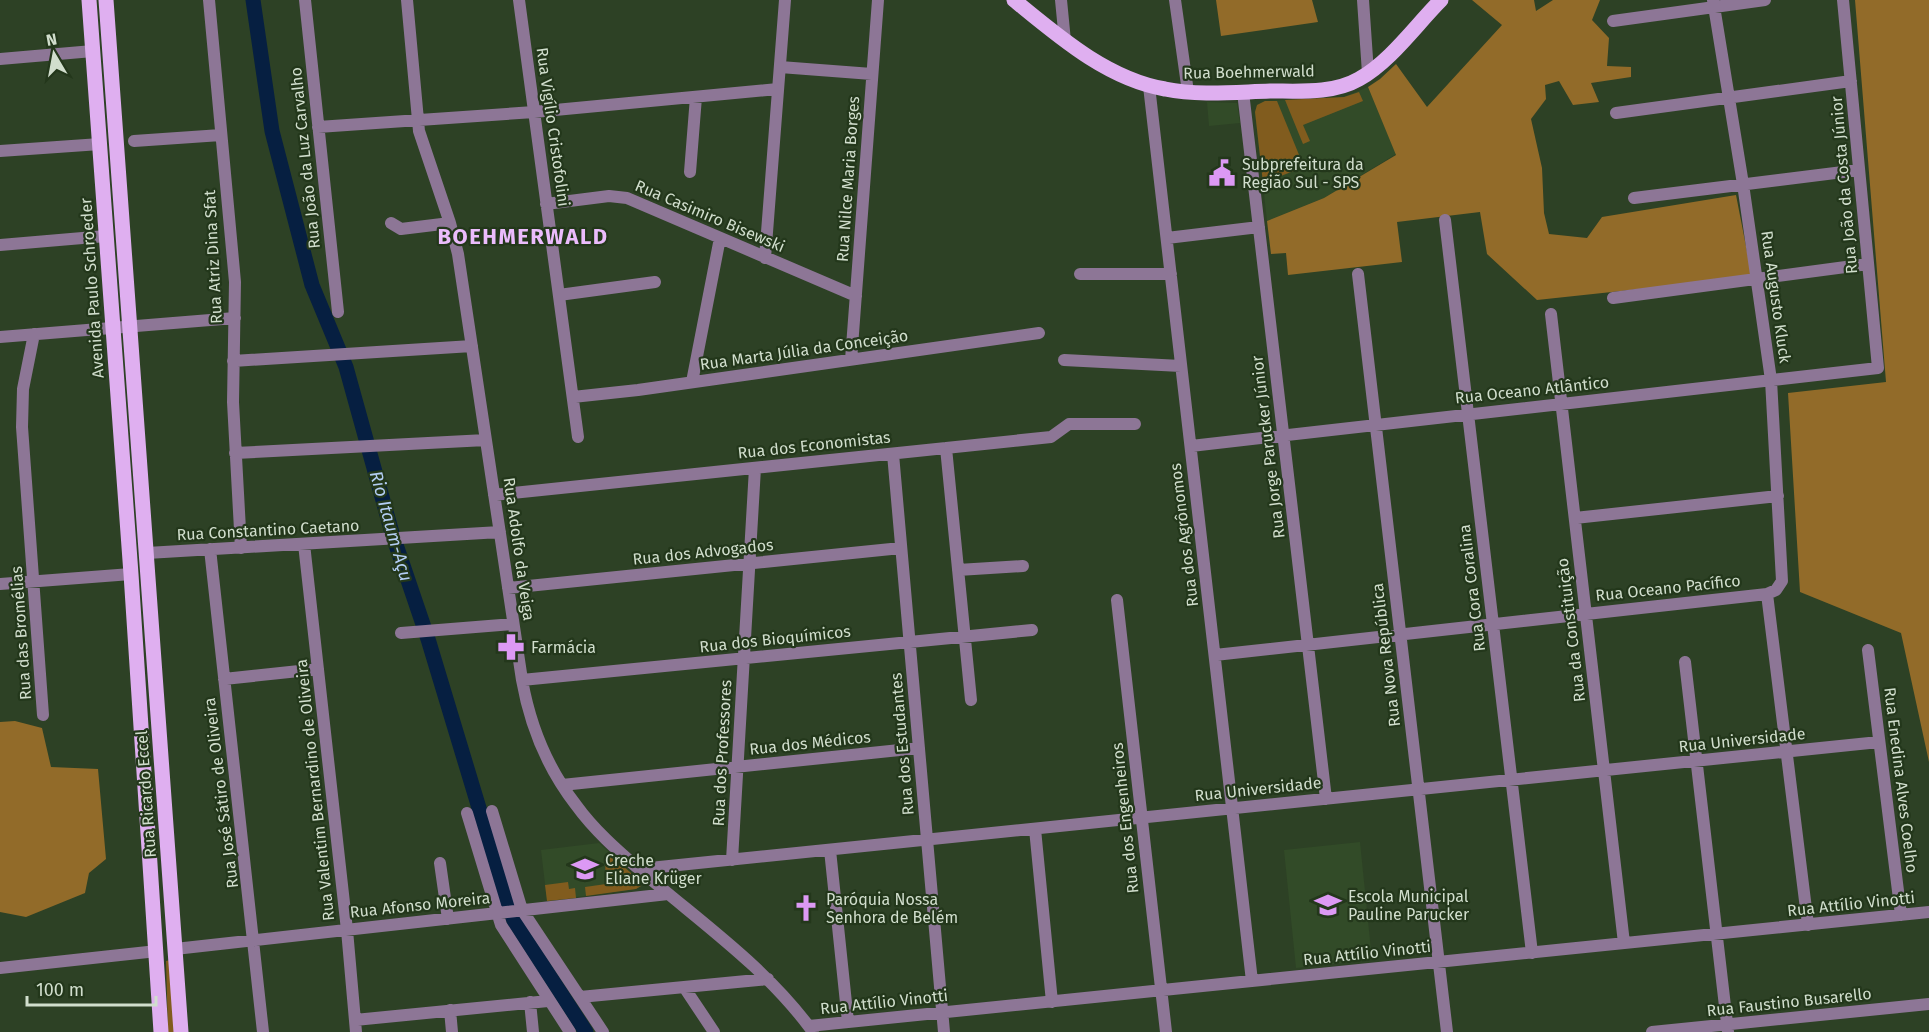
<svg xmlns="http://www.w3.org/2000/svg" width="1929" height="1032" viewBox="0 0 1929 1032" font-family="'Fira Sans',sans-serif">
  <rect width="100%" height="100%" fill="#2d4125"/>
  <path fill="#324b28" d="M1368,87L1396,154L1324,198L1267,221L1255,112L1257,105L1265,101L1344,97Z
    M1207,102L1237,103L1240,123L1209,126Z
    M1360,842L1372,960L1296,968L1284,850Z
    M599,843L640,881L641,886L636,889L547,901L541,850Z"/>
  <path fill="#815c1e" d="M1359,92L1363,101L1303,125L1310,141L1303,144L1285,100L1344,97Z
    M1265,101H1277L1304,167L1263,183L1255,112L1257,105Z
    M613,857L640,881L641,886L636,889L586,896L585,887L606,884L605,858Z
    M568,882L569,889L575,888L576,898L547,901L545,885Z
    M170,960L174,1032H168L166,961Z"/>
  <path fill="#926b29" d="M1216,0H1312L1318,22L1221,36Z
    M1472,0H1534L1536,11L1553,0H1600L1592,20L1609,38L1607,66L1631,67V77L1591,83L1599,102L1573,105L1559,81L1545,85L1546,99L1531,119L1542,168L1544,213L1549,234L1587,238L1602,217L1736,195L1752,277L1537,300L1487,254L1480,212L1397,222L1402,262L1288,275L1286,253L1271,254L1267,221L1324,198L1396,155L1368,87L1380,79L1396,64L1427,107L1502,25Z
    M1855,0H1929V762L1901,633L1800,592L1788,393L1886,382Z
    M15,721L42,728L51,767L98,769L106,859L89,873L85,893L26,917L0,912V722Z"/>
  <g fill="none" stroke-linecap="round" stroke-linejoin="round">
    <path stroke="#061f41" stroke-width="15" d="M253,0L272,131L312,285L346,367L392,533L428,639L508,904L514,921L586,1032"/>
    <path stroke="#8d7696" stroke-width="12" d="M209,0L235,282L233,402L241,548
      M305,0L338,312
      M407,0L419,131L450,223L458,254L522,680C530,725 548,769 576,805C594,830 617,850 640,870C700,922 766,967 813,1032
      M519,0L578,437
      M1061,0L1065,41
      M1175,0L1188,92
      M1363,0L1368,73
      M1613,21L1765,0
      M0,59L93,51
      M780,67L872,74
      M1149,86L1252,981
      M1243,92L1326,799
      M1616,113L1851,81
      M318,127L534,112L778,89
      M134,141L221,135
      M0,151L100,144
      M690,172L696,97
      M1634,198L1859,170
      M546,204L609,196L627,198L856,296
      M1445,220L1532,953
      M391,223L401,229L450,223
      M1167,238L1259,227
      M0,245L106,236
      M765,258L785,0
      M1080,274H1171
      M1358,274L1447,1032
      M559,295L655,282
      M1613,298L1868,264
      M1551,314L1624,943
      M34,334L23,389L22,427L43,715
      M0,337L235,318
      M851,360L878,0
      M1064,360L1181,366
      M233,361L472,346
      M692,382L720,238
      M573,397L638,390L1039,333
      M1191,446L1878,368L1843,0
      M946,448L971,700
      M235,453L486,440
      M893,454L944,1032
      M494,495L1051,437L1069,424H1135
      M1575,518L1778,496
      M304,544L347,930L356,1032
      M210,549L263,1032
      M147,553L500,532
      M958,570L1023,566
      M0,584L131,574
      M508,588L901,548
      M1767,594L1808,925
      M1117,600L1166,1032
      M401,633L513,624
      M1868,650L1901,915
      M1215,655L1767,594L1776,590L1782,581L1771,380L1743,184L1713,0
      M1685,662L1728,1032
      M224,679L318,669
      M522,680L1032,630
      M562,785L919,748
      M492,811L522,910L603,1032
      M467,813L501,925L570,1032
      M1035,829L1052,1002
      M830,850L848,1022
      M732,860L755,468
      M440,863L448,919
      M640,869L1879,742
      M175,949L668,894
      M0,968L157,951
      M684,987L714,1032
      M580,997L768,979
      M530,1002L533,1032
      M450,1010L452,1032
      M355,1020L548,1001
      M809,1026L1929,912
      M1652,1032L1929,1004"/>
    <path stroke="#dfaff0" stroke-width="15" d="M89,0L131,574L161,1032
      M106,0L181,1032
      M1014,0C1058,36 1107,79 1165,89C1199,96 1236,92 1270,91C1299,91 1333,94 1359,79C1390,62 1416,25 1441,0"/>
  </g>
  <defs>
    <symbol id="civic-bare" viewBox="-9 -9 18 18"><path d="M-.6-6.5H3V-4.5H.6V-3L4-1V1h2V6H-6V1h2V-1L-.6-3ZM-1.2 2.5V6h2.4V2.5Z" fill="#dc99f4" stroke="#23371b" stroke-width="2.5" paint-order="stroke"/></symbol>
    <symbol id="pharmacy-bare" viewBox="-9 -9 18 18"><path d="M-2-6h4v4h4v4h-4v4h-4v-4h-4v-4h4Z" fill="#dc99f4" stroke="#23371b" stroke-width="2.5" paint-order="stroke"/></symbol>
    <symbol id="school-bare" viewBox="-9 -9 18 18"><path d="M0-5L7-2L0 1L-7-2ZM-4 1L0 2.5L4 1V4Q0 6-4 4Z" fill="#dc99f4" stroke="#23371b" stroke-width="2.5" paint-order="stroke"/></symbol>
    <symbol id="church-bare" viewBox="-9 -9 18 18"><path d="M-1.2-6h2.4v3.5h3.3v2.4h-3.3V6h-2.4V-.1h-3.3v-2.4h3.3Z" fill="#dc99f4" stroke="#23371b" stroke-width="2.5" paint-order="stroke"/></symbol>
  </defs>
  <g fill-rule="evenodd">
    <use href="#civic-bare" x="1203" y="154" width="38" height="38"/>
    <use href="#pharmacy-bare" x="492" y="628" width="38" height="38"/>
    <use href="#school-bare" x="566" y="850" width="38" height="38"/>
    <use href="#school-bare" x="1309" y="886" width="38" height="38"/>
    <use href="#church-bare" x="787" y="889" width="38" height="38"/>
  </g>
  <g text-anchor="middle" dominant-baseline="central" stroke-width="4.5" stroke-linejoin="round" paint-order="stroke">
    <g font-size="16" fill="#d1decd" stroke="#23371b">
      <text transform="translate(1249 72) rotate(-1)">Rua Boehmerwald</text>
      <text transform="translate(553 127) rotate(82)">Rua Vigílio Cristofolini</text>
      <text transform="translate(305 158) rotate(-96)">Rua João da Luz Carvalho</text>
      <text transform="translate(848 179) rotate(-86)">Rua Nilce Maria Borges</text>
      <text transform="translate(1844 185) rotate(-95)">Rua João da Costa Júnior</text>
      <text transform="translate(710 216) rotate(23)">Rua Casimiro Bisewski</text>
      <text transform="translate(213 257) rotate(-93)">Rua Atriz Dina Sfat</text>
      <text transform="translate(92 288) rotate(-94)">Avenida Paulo Schroeder</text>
      <text transform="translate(1776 297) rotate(82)">Rua Augusto Kluck</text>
      <text transform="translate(804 350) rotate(-8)">Rua Marta Júlia da Conceição</text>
      <text transform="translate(1532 390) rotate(-6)">Rua Oceano Atlântico</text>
      <text transform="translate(814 445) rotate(-6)">Rua dos Economistas</text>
      <text transform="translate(1268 447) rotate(-97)">Rua Jorge Parucker Júnior</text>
      <text transform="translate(268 530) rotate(-3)">Rua Constantino Caetano</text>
      <text transform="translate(1184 535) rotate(-97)">Rua dos Agrônomos</text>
      <text transform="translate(519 549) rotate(82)">Rua Adolfo da Veiga</text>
      <text transform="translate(703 552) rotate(-6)">Rua dos Advogados</text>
      <text transform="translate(1472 588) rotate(-97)">Rua Cora Coralina</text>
      <text transform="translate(1668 588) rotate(-6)">Rua Oceano Pacífico</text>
      <text transform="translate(1571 630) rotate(-97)">Rua da Constituição</text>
      <text transform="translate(21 633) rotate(-94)">Rua das Bromélias</text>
      <text transform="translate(775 639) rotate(-6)">Rua dos Bioquímicos</text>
      <text transform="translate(1386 655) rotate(-97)">Rua Nova República</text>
      <text transform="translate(1742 740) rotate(-6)">Rua Universidade</text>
      <text transform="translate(810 743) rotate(-6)">Rua dos Médicos</text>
      <text transform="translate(902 744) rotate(-95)">Rua dos Estudantes</text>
      <text transform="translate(722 753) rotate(-87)">Rua dos Professores</text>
      <text transform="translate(1901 780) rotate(83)">Rua Enedina Alves Coelho</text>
      <text transform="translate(1258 789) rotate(-6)">Rua Universidade</text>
      <text transform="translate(315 790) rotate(-96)">Rua Valentim Bernardino de Oliveira</text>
      <text transform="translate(221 793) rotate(-97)">Rua José Sátiro de Oliveira</text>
      <text transform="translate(146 794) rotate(-94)">Rua Ricardo Eccel</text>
      <text transform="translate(1125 818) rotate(-96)">Rua dos Engenheiros</text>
      <text transform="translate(1851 904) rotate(-6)">Rua Attílio Vinotti</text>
      <text transform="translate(420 905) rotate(-6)">Rua Afonso Moreira</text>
      <text transform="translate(1367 953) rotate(-6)">Rua Attílio Vinotti</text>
      <text transform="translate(884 1002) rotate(-6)">Rua Attílio Vinotti</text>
      <text transform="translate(1789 1002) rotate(-6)">Rua Faustino Busarello</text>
    </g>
    <g font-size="16" fill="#d1decd" stroke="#23371b" text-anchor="start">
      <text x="1242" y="164">Subprefeitura da<tspan x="1242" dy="18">Região Sul - SPS</tspan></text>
      <text x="531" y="647">Farmácia</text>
      <text x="605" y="860">Creche<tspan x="605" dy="18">Eliane Krüger</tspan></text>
      <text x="1348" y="896">Escola Municipal<tspan x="1348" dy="18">Pauline Parucker</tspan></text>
      <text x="826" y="899">Paróquia Nossa<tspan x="826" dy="18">Senhora de Belém</tspan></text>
    </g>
    <g font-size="18" font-style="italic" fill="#b3cdf3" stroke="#23371b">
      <text transform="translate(391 526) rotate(74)">Rio Itaum-Açu</text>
    </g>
    <g font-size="22" font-weight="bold" letter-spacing="1.5" fill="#ebbcfc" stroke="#23371b">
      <text x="523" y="236">BOEHMERWALD</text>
    </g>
  </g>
  <g transform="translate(54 54) rotate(350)" stroke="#23371b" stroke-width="4.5" paint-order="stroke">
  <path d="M0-4.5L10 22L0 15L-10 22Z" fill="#d1decd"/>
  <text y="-9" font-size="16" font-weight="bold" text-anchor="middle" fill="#d1decd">N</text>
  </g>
  <path d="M27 996v9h129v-9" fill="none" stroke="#d1decd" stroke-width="3"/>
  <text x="36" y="996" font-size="18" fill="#d1decd" stroke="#23371b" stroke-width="4.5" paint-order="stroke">100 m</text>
</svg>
